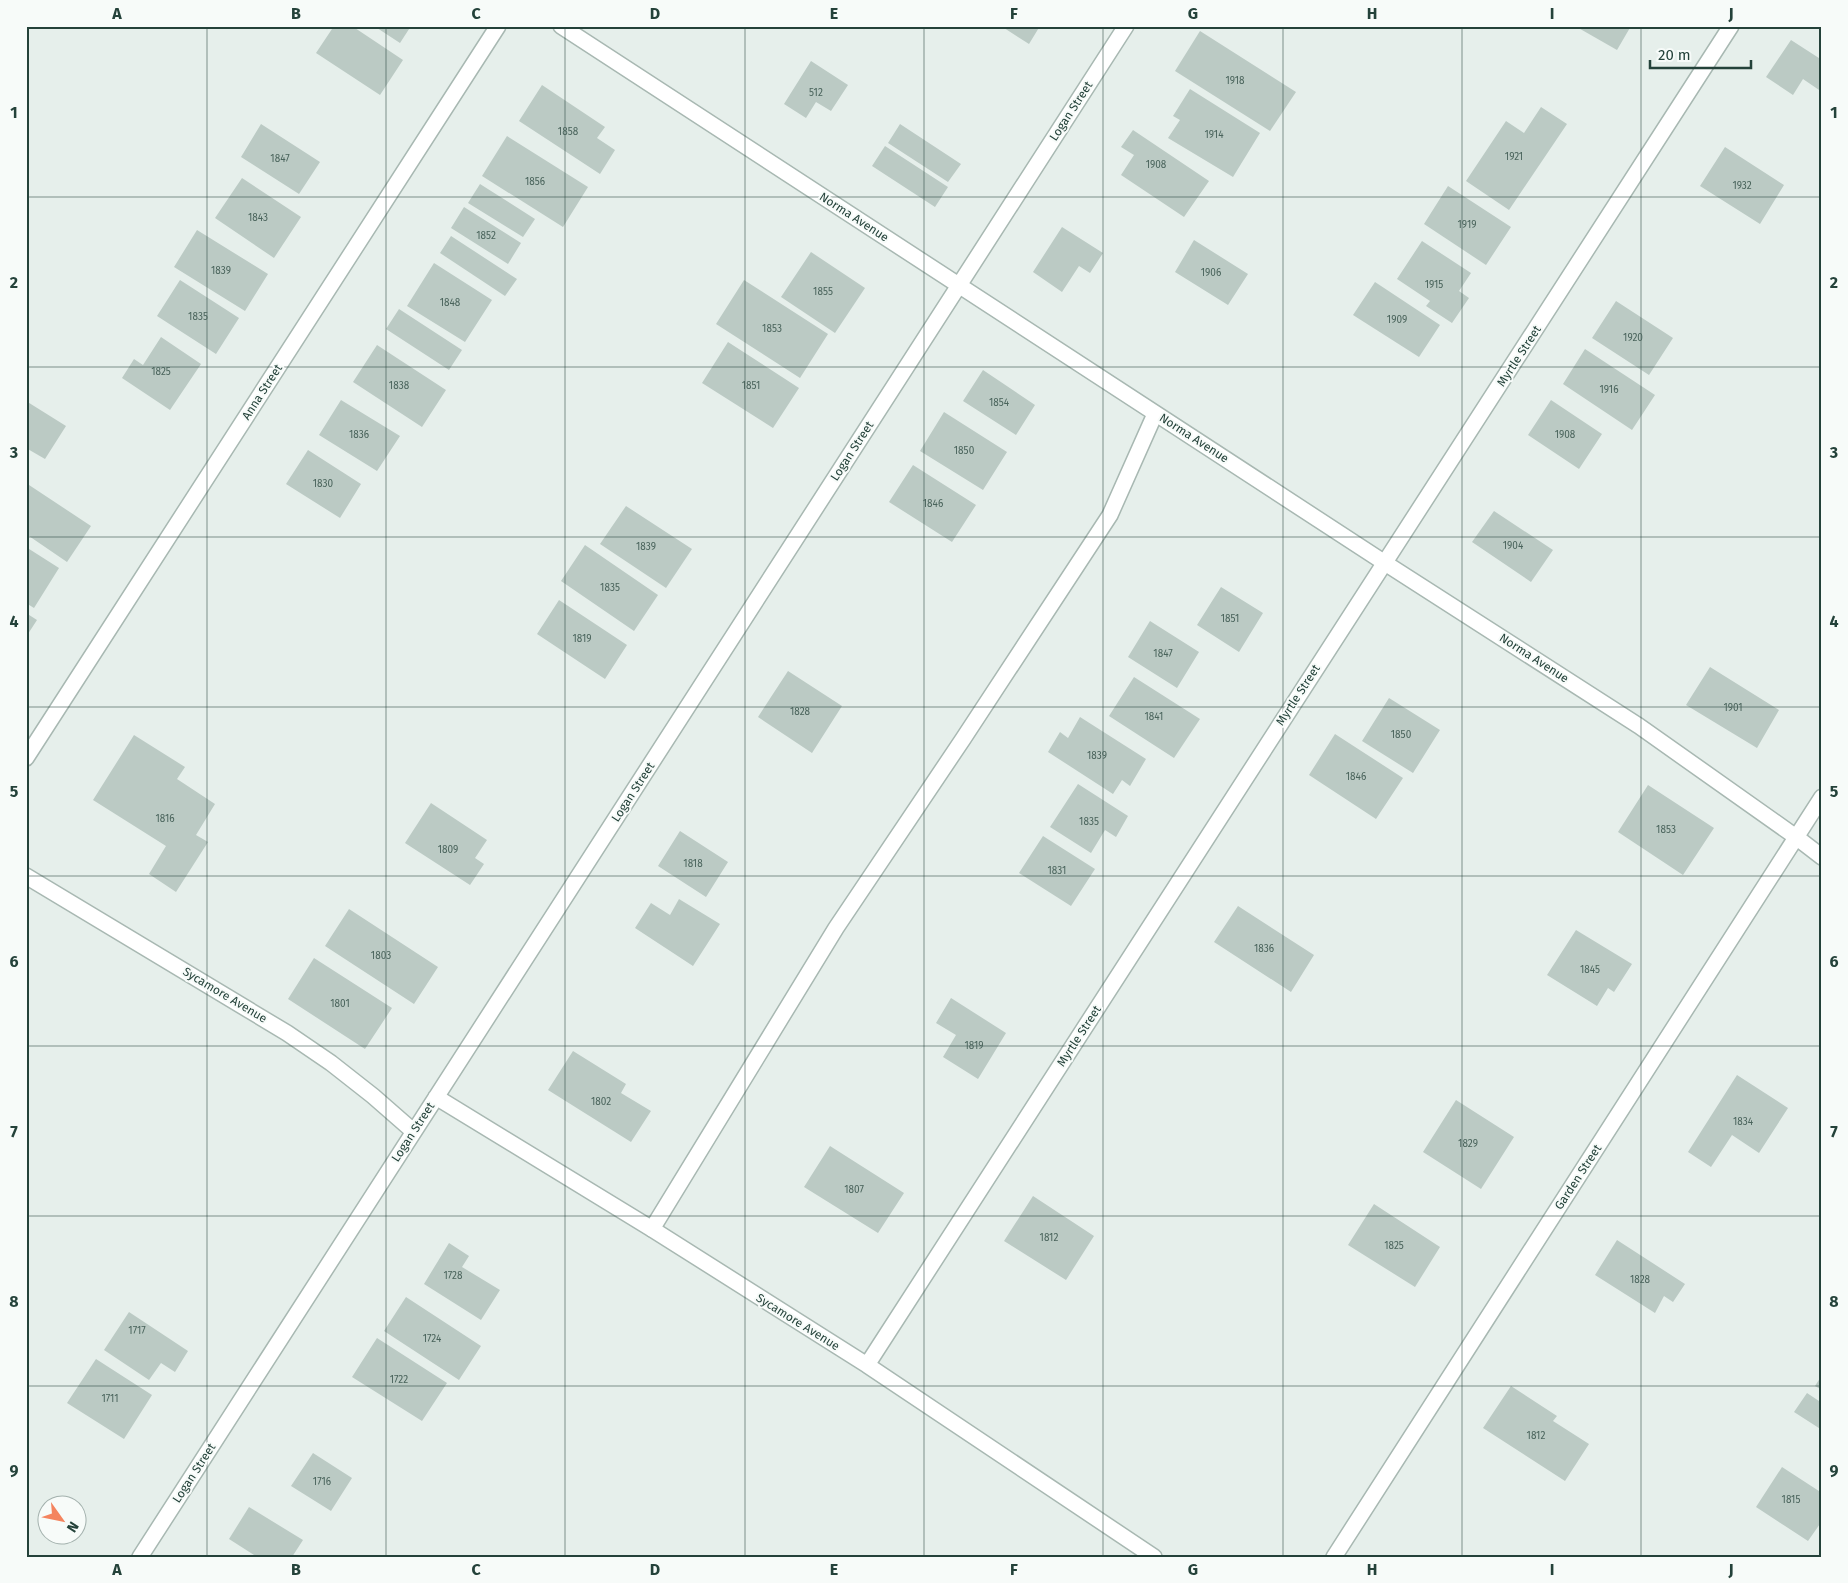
<svg xmlns="http://www.w3.org/2000/svg" width="1848" height="1583" viewBox="0 0 1848 1583" font-family="'Fira Sans',sans-serif">
  <rect width="100%" height="100%" fill="#e6efeb"/>
  <path fill="#bbcac4" d="M334,26H352L403,60L380,95L316,53Z
    M374,26H411L400,43Z
    M1001,26H1040L1029,44Z
    M1575,26H1631L1617,50Z
    M1200,31L1296,92L1270,131L1175,71Z
    M1791,40L1822,60V92L1803,79L1793,95L1766,77Z
    M811,61L848,85L831,111L816,102L806,118L784,104Z
    M542,85L605,127L597,138L615,150L600,174L519,121Z
    M1190,89L1260,133L1233,177L1168,138L1180,120L1173,116Z
    M1541,107L1567,124L1509,210L1466,181L1506,121L1524,133Z
    M261,124L320,162L299,194L241,157Z
    M900,124L961,164L948,182L888,143Z
    M1133,130L1209,181L1184,217L1121,175L1134,155L1121,147Z
    M507,136L588,187L563,227L482,176Z
    M885,146L948,187L935,207L872,166Z
    M1725,147L1784,185L1760,224L1700,186Z
    M242,178L301,217L274,258L215,218Z
    M480,184L535,219L523,237L468,203Z
    M1448,186L1511,227L1486,265L1424,224Z
    M464,207L521,243L508,264L451,228Z
    M1062,227L1103,253L1090,273L1079,266L1062,292L1033,272Z
    M197,230L268,274L245,311L174,267Z
    M451,236L517,279L505,296L440,253Z
    M1194,240L1248,274L1228,305L1175,272Z
    M1422,241L1471,273L1459,291L1469,298L1452,323L1426,306L1430,301L1397,279Z
    M811,252L865,288L835,333L781,297Z
    M434,263L492,300L465,342L407,306Z
    M180,280L239,318L216,354L157,316Z
    M744,280L828,334L800,378L716,324Z
    M1375,282L1440,325L1419,357L1353,315Z
    M1616,301L1673,338L1649,375L1592,338Z
    M399,309L462,350L449,370L386,329Z
    M161,337L201,364L170,410L122,378L134,359L143,365Z
    M728,342L799,388L773,428L702,383Z
    M377,345L446,390L422,427L353,382Z
    M1585,349L1655,395L1632,430L1563,384Z
    M983,370L1035,405L1016,435L963,401Z
    M341,400L400,436L377,471L319,435Z
    M1551,400L1602,434L1579,469L1528,435Z
    M26,401L66,426L45,459L26,448Z
    M944,412L1007,452L983,490L920,451Z
    M308,450L361,484L340,518L286,484Z
    M913,465L976,505L952,542L889,502Z
    M26,483L91,526L67,562L26,534Z
    M626,506L692,549L666,588L600,544Z
    M1494,511L1553,550L1531,582L1472,542Z
    M585,545L658,595L634,631L561,581Z
    M26,547L59,568L34,608L26,603Z
    M1221,587L1263,613L1239,652L1197,625Z
    M559,600L627,645L605,679L537,634Z
    M26,613L37,620L26,637Z
    M1150,621L1199,652L1177,688L1128,657Z
    M1710,667L1779,710L1757,748L1686,705Z
    M788,671L842,706L812,753L758,717Z
    M1134,677L1200,719L1174,758L1109,716Z
    M1389,698L1440,730L1413,773L1362,741Z
    M1080,717L1146,759L1130,786L1122,780L1113,794L1048,752L1060,732L1068,738Z
    M1335,734L1403,778L1376,819L1309,775Z
    M134,735L185,767L177,779L215,804L196,835L208,842L176,892L149,874L166,846L93,800Z
    M1078,784L1128,816L1116,837L1105,830L1091,853L1050,827Z
    M1648,785L1714,828L1683,875L1618,832Z
    M431,803L487,840L475,858L484,864L470,885L405,843Z
    M680,831L728,862L706,897L658,866Z
    M1043,836L1095,869L1071,906L1019,873Z
    M679,899L720,924L693,966L635,928L651,903L670,915Z
    M1238,906L1314,955L1291,992L1214,942Z
    M349,909L438,967L414,1004L325,946Z
    M1576,930L1632,964L1614,992L1608,988L1597,1006L1547,975Z
    M314,958L392,1008L365,1049L288,999Z
    M951,998L1006,1033L978,1079L943,1057L956,1035L936,1023Z
    M573,1051L626,1084L621,1093L651,1111L631,1142L548,1090Z
    M1737,1075L1788,1108L1759,1153L1732,1135L1711,1167L1688,1152Z
    M1456,1100L1514,1137L1481,1189L1423,1152Z
    M830,1146L904,1193L878,1233L804,1187Z
    M1033,1196L1094,1236L1066,1280L1004,1241Z
    M1374,1204L1440,1247L1415,1287L1348,1245Z
    M1617,1240L1685,1284L1673,1302L1664,1296L1655,1313L1595,1275Z
    M449,1243L469,1256L462,1267L500,1290L481,1320L424,1284Z
    M406,1297L481,1346L459,1380L384,1331Z
    M129,1312L188,1351L175,1372L161,1363L149,1380L104,1350Z
    M377,1338L447,1383L422,1421L352,1377Z
    M96,1359L152,1395L124,1439L67,1403Z
    M1822,1375V1390L1815,1386Z
    M1511,1386L1557,1416L1553,1421L1589,1444L1565,1481L1483,1428Z
    M1807,1393L1822,1403V1430L1794,1412Z
    M313,1453L352,1478L331,1511L291,1486Z
    M1782,1467L1822,1493V1521L1808,1541L1756,1507Z
    M249,1507L303,1540L292,1557H257L229,1539Z"/>
  <g fill="none" stroke-linecap="round" stroke-linejoin="round">
    <defs>
      <path id="lane" d="M652,1229L836,928L963,739L1110,515L1155,414"/>
      <path id="street" d="M561,26L1385,563L1639,726L1796,837L1822,857
        M26,758L498,26
        M26,876L287,1033L331,1063L373,1096L413,1131
        M436,1097L652,1229L867,1365L1154,1557
        M867,1365L1731,26
        M140,1557L1126,26
        M1334,1557L1822,797"/>
    </defs>
    <use href="#lane" stroke="#a8b8b2" stroke-width="18"/>
    <use href="#street" stroke="#a8b8b2" stroke-width="18"/>
    <use href="#lane" stroke="#fff" stroke-width="15"/>
    <use href="#street" stroke="#fff" stroke-width="15"/>
  </g>
  <path fill="none" stroke="#24423a" stroke-width="1" stroke-opacity="0.55" d="M207,26V1557M386,26V1557M565,26V1557M745,26V1557M924,26V1557M1103,26V1557M1283,26V1557M1462,26V1557M1641,26V1557M26,197H1822M26,367H1822M26,537H1822M26,707H1822M26,876H1822M26,1046H1822M26,1216H1822M26,1386H1822"/>
  <g text-anchor="middle" dominant-baseline="central" stroke-width="4" stroke-linejoin="round" paint-order="stroke">
    <g font-size="10" fill="#4a645c">
      <text x="1235" y="81">1918</text>
      <text x="816" y="93">512</text>
      <text x="568" y="132">1858</text>
      <text x="1214" y="135">1914</text>
      <text x="1514" y="157">1921</text>
      <text x="280" y="159">1847</text>
      <text x="1156" y="165">1908</text>
      <text x="535" y="182">1856</text>
      <text x="1742" y="186">1932</text>
      <text x="258" y="218">1843</text>
      <text x="1467" y="225">1919</text>
      <text x="486" y="236">1852</text>
      <text x="221" y="271">1839</text>
      <text x="1211" y="273">1906</text>
      <text x="1434" y="285">1915</text>
      <text x="823" y="292">1855</text>
      <text x="450" y="303">1848</text>
      <text x="198" y="317">1835</text>
      <text x="1397" y="320">1909</text>
      <text x="772" y="329">1853</text>
      <text x="1633" y="338">1920</text>
      <text x="161" y="372">1825</text>
      <text x="399" y="386">1838</text>
      <text x="751" y="386">1851</text>
      <text x="1609" y="390">1916</text>
      <text x="999" y="403">1854</text>
      <text x="359" y="435">1836</text>
      <text x="1565" y="435">1908</text>
      <text x="964" y="451">1850</text>
      <text x="323" y="484">1830</text>
      <text x="933" y="504">1846</text>
      <text x="1513" y="546">1904</text>
      <text x="646" y="547">1839</text>
      <text x="610" y="588">1835</text>
      <text x="1230" y="619">1851</text>
      <text x="582" y="639">1819</text>
      <text x="1163" y="654">1847</text>
      <text x="1733" y="708">1901</text>
      <text x="800" y="712">1828</text>
      <text x="1154" y="717">1841</text>
      <text x="1401" y="735">1850</text>
      <text x="1097" y="756">1839</text>
      <text x="1356" y="777">1846</text>
      <text x="165" y="819">1816</text>
      <text x="1089" y="822">1835</text>
      <text x="1666" y="830">1853</text>
      <text x="448" y="850">1809</text>
      <text x="693" y="864">1818</text>
      <text x="1057" y="871">1831</text>
      <text x="1264" y="949">1836</text>
      <text x="381" y="956">1803</text>
      <text x="1590" y="970">1845</text>
      <text x="340" y="1004">1801</text>
      <text x="974" y="1046">1819</text>
      <text x="601" y="1102">1802</text>
      <text x="1743" y="1122">1834</text>
      <text x="1468" y="1144">1829</text>
      <text x="854" y="1190">1807</text>
      <text x="1049" y="1238">1812</text>
      <text x="1394" y="1246">1825</text>
      <text x="453" y="1276">1728</text>
      <text x="1640" y="1280">1828</text>
      <text x="137" y="1331">1717</text>
      <text x="432" y="1339">1724</text>
      <text x="399" y="1380">1722</text>
      <text x="110" y="1399">1711</text>
      <text x="1536" y="1436">1812</text>
      <text x="322" y="1482">1716</text>
      <text x="1791" y="1500">1815</text>
    </g>
    <g font-size="12" fill="#24423a" stroke="#f7fbf9">
      <text transform="translate(1071 111) rotate(-57)">Logan Street</text>
      <text transform="translate(854 217) rotate(33)">Norma Avenue</text>
      <text transform="translate(1519 356) rotate(-57)">Myrtle Street</text>
      <text transform="translate(262 392) rotate(-57)">Anna Street</text>
      <text transform="translate(1194 438) rotate(33)">Norma Avenue</text>
      <text transform="translate(852 451) rotate(-57)">Logan Street</text>
      <text transform="translate(1534 658) rotate(33)">Norma Avenue</text>
      <text transform="translate(1298 695) rotate(-57)">Myrtle Street</text>
      <text transform="translate(633 792) rotate(-57)">Logan Street</text>
      <text transform="translate(225 995) rotate(31)">Sycamore Avenue</text>
      <text transform="translate(1079 1036) rotate(-57)">Myrtle Street</text>
      <text transform="translate(413 1132) rotate(-57)">Logan Street</text>
      <text transform="translate(1578 1177) rotate(-57)">Garden Street</text>
      <text transform="translate(798 1322) rotate(32)">Sycamore Avenue</text>
      <text transform="translate(194 1473) rotate(-57)">Logan Street</text>
    </g>
  </g>
  <rect width="1848" height="1583" fill="none" stroke="#f7fbf9" stroke-width="55"/>
  <g transform="translate(62 1520) rotate(123)"><circle r="24" fill="#f7fbf9" stroke="#a3b1ad"/>
  <path d="M0-4L9 19L0 12L-9 19Z" fill="#f4845f"/>
  <text y="-8" font-size="14" font-weight="bold" text-anchor="middle" fill="#24423a">N</text>
  </g>
  <path d="M1650 60v8h101v-8" fill="none" stroke="#24423a" stroke-width="2.5"/>
  <text x="1658" y="60" font-size="15" fill="#24423a" stroke="#f7fbf9" stroke-width="4" paint-order="stroke">20 m</text>
  <rect x="28" y="28" width="1792" height="1528" fill="none" stroke="#24423a" stroke-width="2"/>
  <g font-size="16" text-anchor="middle" font-weight="bold" fill="#24423a">
    <text x="117" y="19">A</text>
    <text x="296" y="19">B</text>
    <text x="476" y="19">C</text>
    <text x="655" y="19">D</text>
    <text x="834" y="19">E</text>
    <text x="1014" y="19">F</text>
    <text x="1193" y="19">G</text>
    <text x="1372" y="19">H</text>
    <text x="1552" y="19">I</text>
    <text x="1731" y="19">J</text>
    <text x="14" y="118">1</text>
    <text x="1834" y="118">1</text>
    <text x="14" y="288">2</text>
    <text x="1834" y="288">2</text>
    <text x="14" y="458">3</text>
    <text x="1834" y="458">3</text>
    <text x="14" y="627">4</text>
    <text x="1834" y="627">4</text>
    <text x="14" y="797">5</text>
    <text x="1834" y="797">5</text>
    <text x="14" y="967">6</text>
    <text x="1834" y="967">6</text>
    <text x="14" y="1137">7</text>
    <text x="1834" y="1137">7</text>
    <text x="14" y="1307">8</text>
    <text x="1834" y="1307">8</text>
    <text x="14" y="1476">9</text>
    <text x="1834" y="1476">9</text>
    <text x="117" y="1575">A</text>
    <text x="296" y="1575">B</text>
    <text x="476" y="1575">C</text>
    <text x="655" y="1575">D</text>
    <text x="834" y="1575">E</text>
    <text x="1014" y="1575">F</text>
    <text x="1193" y="1575">G</text>
    <text x="1372" y="1575">H</text>
    <text x="1552" y="1575">I</text>
    <text x="1731" y="1575">J</text>
  </g>
</svg>
